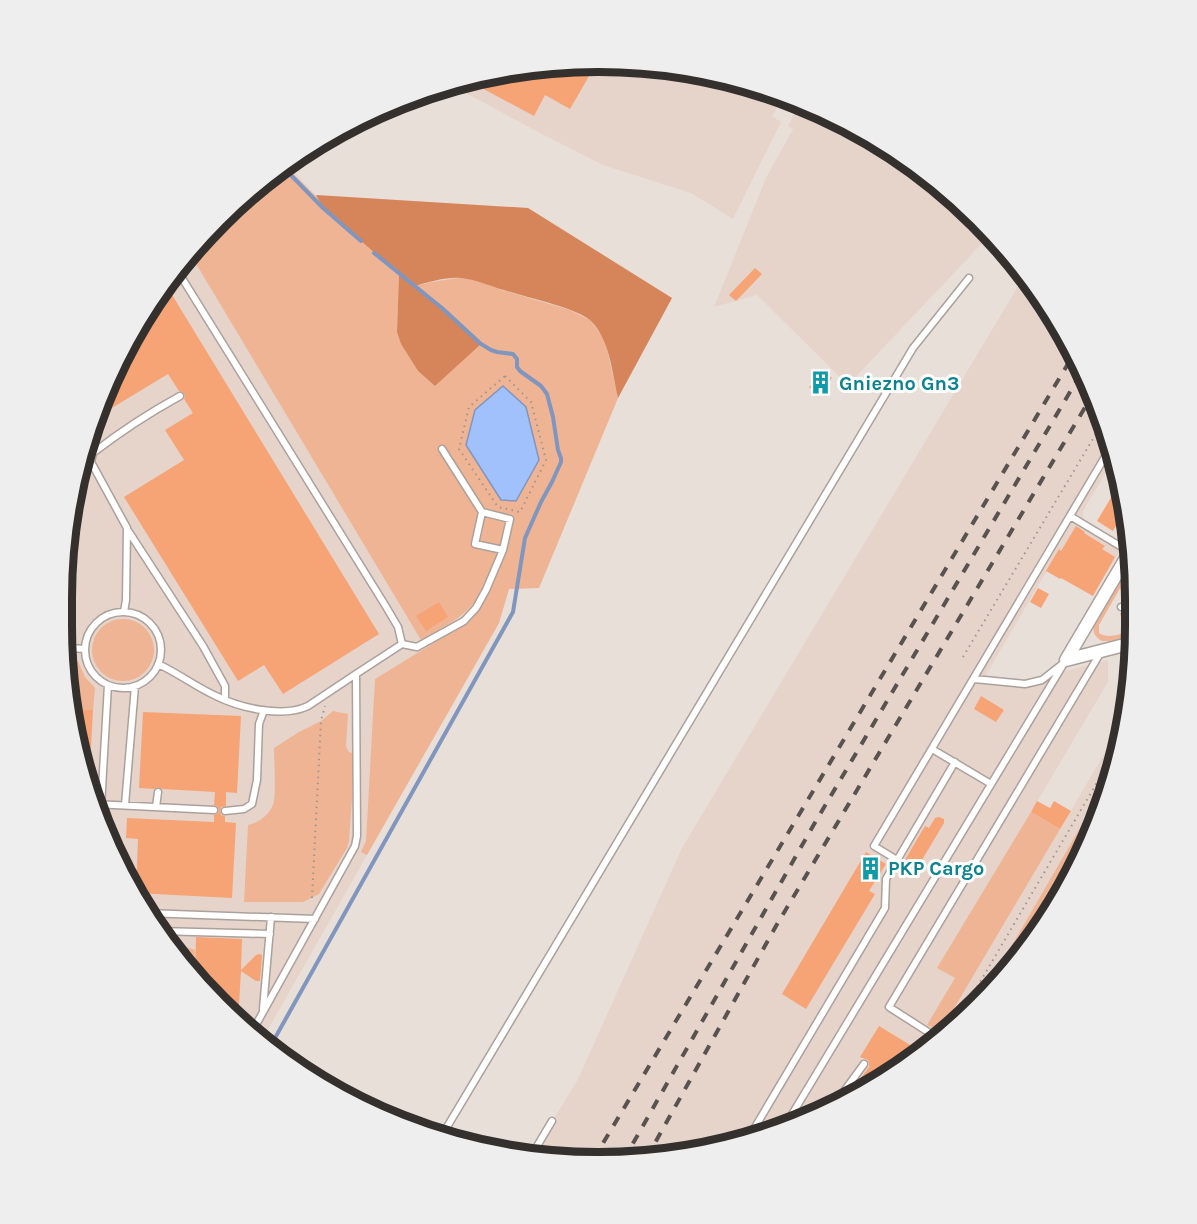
<svg xmlns="http://www.w3.org/2000/svg" width="1197" height="1224" viewBox="0 0 1197 1224" font-family="Karla,sans-serif">
  <rect width="100%" height="100%" fill="#e9dfd9"/>
  <path fill="#e6d4ca" d="M564,63L669,66L771,90L784,96L772,116L781,122L733,219L691,193L603,165L540,133L449,84L460,80Z
    M799,103L867,134L953,195L990,235L848,385L757,295L714,307L766,178L793,129L788,126Z
    M286,164L316,195L528,208L672,298L618,398L539,588L509,589L499,623L262,1040L219,1005L152,924L103,831L72,731L66,528L90,426L134,330L195,244L272,172Z
    M1026,273L1080,361L1116,456L1083,511V517L1086,522L1124,544L1105,576L1059,550L986,675L1026,681L1108,660V682L1031,812L1060,829L1126,717L1107,798L1084,837L1088,840L1064,894L1002,979L926,1051L836,1107L737,1144L633,1161L530,1158L578,1079L682,848Z"/>
  <path fill="#efb494" d="M284,165L361,241L399,274L397,332L401,344L418,371L435,386L480,344L442,308L415,286L432,282L458,278L478,280L502,290L570,310L590,320L605,340L618,398L539,588L509,589L499,623L367,855L361,852L366,841L375,679L468,622L482,606L493,583L486,580C483,586 481,592 478,597C465,618 441,628 421,640L189,252L195,244L272,172Z
    M1133,558L1134,564L1099,625V633C1109,640 1122,633 1133,630V635L1111,641H1102C1095,637 1092,632 1094,625Z
    M92 650a31 31 0 1 1 62 0a31 31 0 1 1-62 0Z
    M70,657L78,661L85,677L95,688L93,710L71,709Z
    M333,711L348,714L346,746L348,751L355,755L349,841L347,848L319,894L303,902H244L248,825C259,823 272,813 274,801C276,787 274,763 274,748L299,732L321,721Z
    M1113,771L1107,798L1088,840L1083,837L1001,980L979,1002Z
    M1031,812L1060,829L940,1032L927,1025L955,978L937,968Z
    M166,941L195,950L194,976Z"/>
  <path fill="#d58559" d="M316,195L528,208L672,298L618,398C612,372 610,340 591,321C578,308 524,297 504,290C489,286 476,279 460,278C446,277 429,282 415,286L481,344L435,386L418,371L401,344L397,332L399,274L323,208Z"/>
  <path fill="#a1c1fd" stroke="#8096bf" stroke-width="1.5" d="M503,386L526,407L539,460L516,501L501,500L466,445L475,410Z"/>
  <g fill="none" stroke-linecap="round" stroke-linejoin="round">
    <path stroke="#8096bf" stroke-width="4" d="M282,166L323,208L361,241
      M270,1047L513,612L525,538L541,502L552,482L561,462V458L558,450L553,417L547,394L541,386L520,371L517,367V359L513,354L497,352L491,350L481,344L442,308L374,253"/>
  </g>
  <path fill="#f6a376" d="M564,63L596,64L570,109L545,95L534,116L465,79Z
    M755,268L762,274L736,301L729,295Z
    M166,285L379,634L283,694L264,665L238,681L124,497L184,460L165,430L193,413L184,399L185,397L184,393L179,391L168,374L92,420L134,330Z
    M825,371L832,378L817,394L809,387Z
    M1121,481L1126,510L1113,531L1097,521Z
    M1076,526L1085,532L1084,533L1105,546L1102,549L1115,557L1093,596L1061,578L1060,579L1046,571L1059,549L1061,551Z
    M1134,564V597L1120,589Z
    M1038,588L1049,594L1041,608L1030,602Z
    M439,602L448,617L426,631L416,616Z
    M1133,610V625L1124,628L1120,613Z
    M1130,691L1131,692V695L1125,721L1115,716Z
    M981,696L1004,710L996,722L974,709Z
    M71,709L93,710L89,784H88L72,731Z
    M143,712L241,716L237,793L226,792V806L221,807L220,811L221,815L225,816V822L236,823L232,898L136,893L138,839L126,838L127,818L214,822V815L218,813L219,810L217,806L214,805L215,792L162,789L158,787L154,789L139,788Z
    M1037,801L1050,808L1054,801L1071,811L1060,829L1031,812Z
    M939,817L944,819V823L916,870L903,863L925,826L929,828L935,818Z
    M1079,842L1086,845L1064,894L1036,932L1031,929Z
    M866,852L886,864L869,891L875,894L806,1009L782,994Z
    M196,937L242,939L241,970L256,955L259,954L262,955L260,981H256L241,971L238,1021L219,1005L195,976Z
    M879,1026L920,1051L916,1058L843,1102L869,1067V1064L868,1060L860,1057Z"/>
  <g fill="none" stroke-linecap="round" stroke-linejoin="round">
    <defs>
      <path id="service" d="M177,270L385,605L398,627L402,644
        M86,444L93,453
        M482,512L475,544L503,550
        M1070,516L1130,552
        M127,529L203,646L225,686V700
        M1121,607L1133,603
        M124,612L126,600L127,528L91,462L93,453C120,432 149,413 180,396
        M85 650a38 38 0 1 1 76 0a38 38 0 1 1-76 0Z
        M70,648L85,649
        M158,664C178,673 196,687 216,696C240,708 283,718 308,706L356,674
        M974,679L1025,684L1042,680L1061,665
        M932,749L991,784
        M94,804L214,810
        M125,805L135,686
        M156,807L158,792
        M225,811L244,809L252,804L257,780L259,724L264,710
        M100,824L108,685
        M897,860L874,846L1112,445
        M146,913L315,919
        M158,931L270,934
        M263,1009L271,917
        M252,1032L355,846L357,836L356,674L402,644L417,647L464,621L476,608L486,590L503,550L510,519L482,512L442,449
        M939,1039L889,1007L1101,652
        M831,1109L864,1064
        M785,1126L1066,660
        M441,1137L913,348L969,278
        M756,1137L751,1134L885,908L886,879L955,762
        M530,1158L552,1121"/>
      <path id="minor" d="M1066,660L1132,548
        M1066,660L1132,643"/>
    </defs>
    <use href="#service" stroke="#aba19c" stroke-width="9"/>
    <use href="#minor" stroke="#aba19c" stroke-width="15"/>
    <path stroke="#9d9691" stroke-width="2" stroke-dasharray="1.5 4.5" stroke-linecap="butt" d="M505,376L531,402L546,460L520,512L498,507L459,449L469,407Z
      M963,657L1103,422
      M312,898L321,721L325,706
      M182,960L188,949
      M956,1023L1119,745"/>
    <use href="#service" stroke="#fff" stroke-width="6"/>
    <use href="#minor" stroke="#fff" stroke-width="12"/>
    <path stroke="#585350" stroke-width="4" stroke-dasharray="10 10" stroke-linecap="butt" d="M646,1159L776,926L1093,394
      M593,1160L1075,352
      M623,1161L813,826L1083,370"/>
  </g>
  <defs>
    <symbol id="building-bare" viewBox="-9 -9 18 18"><path d="M-4-6H4V6H1V3H-1V6H-4ZM-2.5-4.3h1.7v1.8h-1.7ZM.8-4.3h1.7v1.8H.8ZM-2.5-1h1.7V.8h-1.7ZM.8-1h1.7V.8H.8Z" fill="#0f9aa8" stroke="#fff" stroke-width="2.5" paint-order="stroke"/></symbol>
  </defs>
  <g fill-rule="evenodd">
    <use href="#building-bare" x="804" y="366" width="33" height="33"/>
    <use href="#building-bare" x="854" y="852" width="33" height="33"/>
  </g>
  <g text-anchor="middle" dominant-baseline="central" stroke-width="6" stroke-linejoin="round" paint-order="stroke">
    <g font-size="20" font-weight="bold" fill="#0d838f" stroke="#fff" text-anchor="start">
      <text x="839" y="383">Gniezno Gn3</text>
      <text x="888" y="868">PKP Cargo</text>
    </g>
  </g>
  <path d="M0 0H1197V1224H0ZM598 72H599A526 526 0 0 1 1125 598V626A526 526 0 0 1 599 1152H598A526 526 0 0 1 72 626V598A526 526 0 0 1 598 72Z" fill="#efeeee" fill-rule="evenodd"/>
  <path fill="none" stroke="#34302e" stroke-width="8" d="M598 72H599A526 526 0 0 1 1125 598V626A526 526 0 0 1 599 1152H598A526 526 0 0 1 72 626V598A526 526 0 0 1 598 72Z"/>
</svg>
